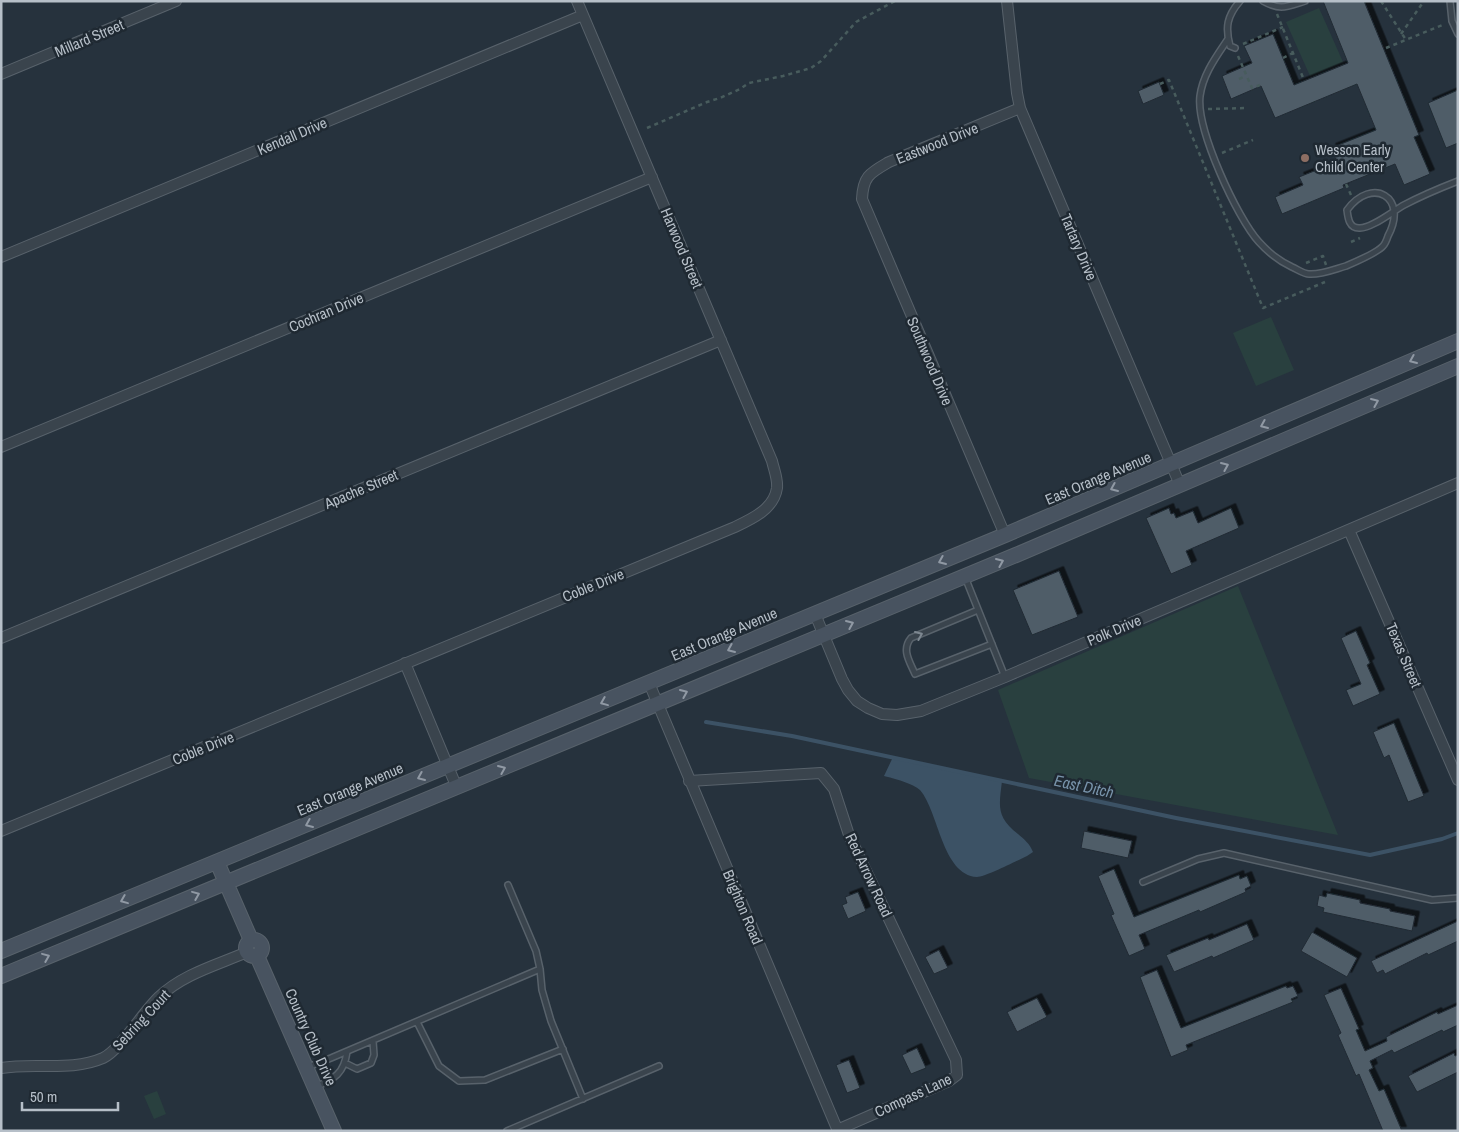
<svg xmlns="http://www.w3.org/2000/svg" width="1459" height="1132" viewBox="0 0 1459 1132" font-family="'Archivo Narrow',sans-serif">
  <defs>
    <filter id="shadow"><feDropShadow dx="4.5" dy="-4.5" stdDeviation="0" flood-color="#0009"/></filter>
  </defs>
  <rect width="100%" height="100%" fill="#26323d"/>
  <path fill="#29403f" d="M1319,8L1343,62L1310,76L1286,22Z
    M1271,317L1294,370L1256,386L1233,333Z
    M1238,586L1338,835L1029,778L998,690Z
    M157,1091L166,1114L154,1119L144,1096Z"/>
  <path fill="#3c5265" d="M893,757L1002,781C999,806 996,817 1018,834C1024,839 1030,844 1033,852L1027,856C1018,860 986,877 977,877C942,875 939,812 920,790C914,784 893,778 884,776Z"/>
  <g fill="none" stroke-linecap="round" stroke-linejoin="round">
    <path stroke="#3c5265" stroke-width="4" d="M706,722L792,736L1176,818L1370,855L1442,839L1458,833"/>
  </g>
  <path fill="#4f5d68" stroke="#212b34" filter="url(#shadow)" d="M1323,1H1364L1419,135L1414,137L1430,174L1404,185L1395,164L1343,185L1344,188L1282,214L1275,197L1303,185L1299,177L1337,162L1331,148L1376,130L1357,84L1275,118L1261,86L1231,99L1222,76L1252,63L1244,46L1273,34L1294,85L1348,63Z
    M1159,82L1164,95L1143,104L1138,91Z
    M1458,90V143L1446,148L1428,103Z
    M1169,508L1171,514L1174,513L1176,518L1193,511L1198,523L1231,508L1239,528L1186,551L1192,565L1171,574L1146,518Z
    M1059,571L1078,617L1032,635L1013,590Z
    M1356,631L1370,663L1367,665L1380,694L1353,706L1346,690L1361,684L1341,638Z
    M1394,723L1424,796L1408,802L1389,755L1384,758L1373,732Z
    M1084,831L1132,841L1128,858L1081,848Z
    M1114,869L1134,917L1239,875L1240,879L1247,876L1251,886L1245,889L1246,892L1200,912L1199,910L1139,935L1145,949L1129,956L1111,915L1114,914L1098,876Z
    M858,892L866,911L848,919L842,905L847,903L845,897Z
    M1327,893L1360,900V903L1390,909V911L1415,916L1412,931L1323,912L1324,908L1317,906L1319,895L1326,897Z
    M1458,921V941L1428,955L1427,953L1385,974L1383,970L1377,973L1371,961Z
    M1247,924L1254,940L1213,958L1212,956L1174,972L1166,955L1208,938L1209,940Z
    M1312,932L1357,958L1347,977L1301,951Z
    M939,950L948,968L934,974L925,957Z
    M1157,970L1181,1028L1286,986L1287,988L1293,986L1298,996L1291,999L1293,1002L1186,1045L1188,1050L1171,1057L1140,977Z
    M1341,988L1359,1029L1356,1030L1365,1051L1387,1041L1386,1037L1437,1012L1438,1014L1458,1005V1025L1443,1032L1442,1030L1394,1053L1392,1050L1370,1061L1373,1068L1369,1070L1379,1091L1384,1089L1402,1131H1383L1359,1074L1356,1076L1338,1035L1341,1033L1324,995Z
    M1037,998L1047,1017L1017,1032L1007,1012Z
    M917,1048L926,1068L911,1074L902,1055Z
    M1454,1053L1455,1056L1458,1055V1072L1417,1092L1408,1076Z
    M849,1060L860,1088L847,1093L836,1065Z"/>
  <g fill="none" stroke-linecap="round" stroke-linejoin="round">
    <defs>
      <path id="lane" d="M1263,1C1281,11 1286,7 1305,1
        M1450,1L1452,21L1458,34
        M1228,39C1216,57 1203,74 1200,96C1196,129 1237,218 1259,242C1269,253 1279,261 1292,267C1297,269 1304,274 1309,274C1321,275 1335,269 1346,266C1353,263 1378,252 1383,246C1385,244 1387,239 1388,236C1409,197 1372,176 1347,210C1348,218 1349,228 1359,228C1371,229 1393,211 1404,205C1421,196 1440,188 1458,181
        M1235,48L1230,46C1225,27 1227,16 1240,1
        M965,577L1005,677
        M978,610L911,638C901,650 910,662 915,674L992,644
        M1143,882L1198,859L1224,853L1432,900L1458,898
        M508,885L536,951L540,969L542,990L551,1021L583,1099
        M417,1022L439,1066L459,1081L485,1080L563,1049
        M345,1063L357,1069L371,1063L374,1055L373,1041
        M308,1067L331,1058L540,969
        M315,1087C335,1079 344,1073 347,1052
        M507,1131L659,1066"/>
      <path id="street" d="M1007,1L1017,93L1020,108L1180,485
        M1,74L176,1
        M1,257L583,15
        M1,447L652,177
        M1349,530L1458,780
        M1005,535L862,199C863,176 870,173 889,162L1020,108
        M815,614L842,679L848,690L857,701L868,708L882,714L897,715L921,711L1005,677L1458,483
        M1,638L721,340
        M405,663L457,788
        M649,683L838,1131
        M689,781L821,773L834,789L849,835L956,1060L957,1075L949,1081L837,1130
        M1,831L735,527C752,519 774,509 777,488C778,479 774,470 772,461L577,1
        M1,1068C35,1062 71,1072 103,1058C120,1050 143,1012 159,997C183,974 217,965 247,952"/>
      <path id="secondary" d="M217,862L251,940
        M246 948a8 8 0 1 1 16 0a8 8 0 1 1-16 0Z
        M1,951L1005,535L1458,341
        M257,956L334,1131
        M1,976L1016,555L1458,366"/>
    </defs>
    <use href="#lane" stroke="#58626b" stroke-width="8"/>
    <use href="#street" stroke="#58626b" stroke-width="12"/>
    <use href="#secondary" stroke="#58626b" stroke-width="16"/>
    <path stroke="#485c5d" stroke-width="2.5" stroke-dasharray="4 4" stroke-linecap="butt" d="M1381,1L1406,40
      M1277,14L1304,80
      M1401,34L1424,1
      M1243,44L1283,27
      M1386,48L1445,24
      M1238,56L1252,88L1260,85
      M1283,58L1293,53
      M1239,79L1246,76
      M1160,84L1169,80L1263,308L1325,282
      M1208,109L1248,108
      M647,128L707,102L720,98L740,89L749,83L783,76L811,68L821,61L856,22L895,1
      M1222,153L1253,140
      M1346,184L1351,195
      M1351,242L1360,238
      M1306,263L1323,256L1326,265"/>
    <use href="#lane" stroke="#3a444d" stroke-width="5"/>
    <use href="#street" stroke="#3a444d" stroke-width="10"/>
    <use href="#secondary" stroke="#485360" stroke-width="14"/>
  </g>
  <defs><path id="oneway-chevron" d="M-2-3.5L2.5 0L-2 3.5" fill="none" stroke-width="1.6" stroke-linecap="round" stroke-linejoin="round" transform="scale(1.25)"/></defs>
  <g stroke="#9099a4">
    <use href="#oneway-chevron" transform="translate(1413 360) rotate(157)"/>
    <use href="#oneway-chevron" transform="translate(1375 402) rotate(-23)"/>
    <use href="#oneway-chevron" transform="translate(1264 425) rotate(157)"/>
    <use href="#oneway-chevron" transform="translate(1225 466) rotate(-23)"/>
    <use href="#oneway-chevron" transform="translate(1114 488) rotate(157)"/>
    <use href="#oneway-chevron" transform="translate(942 561) rotate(157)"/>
    <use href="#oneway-chevron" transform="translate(1000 562) rotate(-23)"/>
    <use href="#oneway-chevron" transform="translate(850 624) rotate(-23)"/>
    <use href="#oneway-chevron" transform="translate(731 649) rotate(157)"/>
    <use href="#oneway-chevron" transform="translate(684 693) rotate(-23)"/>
    <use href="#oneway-chevron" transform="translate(604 702) rotate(158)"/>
    <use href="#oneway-chevron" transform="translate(502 769) rotate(-23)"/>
    <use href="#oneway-chevron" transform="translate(421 777) rotate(157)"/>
    <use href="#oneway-chevron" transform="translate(309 824) rotate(157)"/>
    <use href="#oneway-chevron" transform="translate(196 895) rotate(-22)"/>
    <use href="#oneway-chevron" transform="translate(124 900) rotate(158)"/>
    <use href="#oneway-chevron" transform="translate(46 957) rotate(-22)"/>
  </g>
  <use stroke="#7e8891" href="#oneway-chevron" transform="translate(919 635) rotate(-23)"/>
  <circle fill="#8d6e63" stroke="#1f2932" stroke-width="2" cx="1305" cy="158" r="5"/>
  <g text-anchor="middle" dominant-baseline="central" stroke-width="5" stroke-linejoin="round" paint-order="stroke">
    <g font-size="15" fill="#b6bfc8" stroke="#1f2932">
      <text transform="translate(89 38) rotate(-23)">Millard Street</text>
      <text transform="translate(292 136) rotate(-23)">Kendall Drive</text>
      <text transform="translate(937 143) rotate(-22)">Eastwood Drive</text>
      <text transform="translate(1079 247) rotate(67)">Tartary Drive</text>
      <text transform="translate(682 248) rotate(67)">Harwood Street</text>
      <text transform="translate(326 312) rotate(-23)">Cochran Drive</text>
      <text transform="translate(930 361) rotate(67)">Southwood Drive</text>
      <text transform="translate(1098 478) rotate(-23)">East Orange Avenue</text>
      <text transform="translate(361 489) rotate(-23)">Apache Street</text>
      <text transform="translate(593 585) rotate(-22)">Coble Drive</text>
      <text transform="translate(1114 630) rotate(-23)">Polk Drive</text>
      <text transform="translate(724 634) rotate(-23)">East Orange Avenue</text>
      <text transform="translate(1404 655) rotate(67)">Texas Street</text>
      <text transform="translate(203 748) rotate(-22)">Coble Drive</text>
      <text transform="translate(350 789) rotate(-23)">East Orange Avenue</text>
      <text transform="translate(869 875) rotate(65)">Red Arrow Road</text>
      <text transform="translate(743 907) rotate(67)">Brighton Road</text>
      <text transform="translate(141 1020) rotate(-47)">Sebring Court</text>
      <text transform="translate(311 1037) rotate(66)">Country Club Drive</text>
      <text transform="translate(913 1095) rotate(-25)">Compass Lane</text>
    </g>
    <g font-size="15" fill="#b6bfc8" stroke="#1f2932" text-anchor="start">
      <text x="1315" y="149">Wesson Early<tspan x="1315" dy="17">Child Center</tspan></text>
    </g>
    <g font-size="16" font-style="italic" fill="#7893aa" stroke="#1f2932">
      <text transform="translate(1084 786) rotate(12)">East Ditch</text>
    </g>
  </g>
  <rect width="1459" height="1132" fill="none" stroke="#b6bfc8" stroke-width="5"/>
  <path d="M22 1102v8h96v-8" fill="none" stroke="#b6bfc8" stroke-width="2.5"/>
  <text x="30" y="1102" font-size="15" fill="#b6bfc8" stroke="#1f2932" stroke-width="4" paint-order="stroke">50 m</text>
</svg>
